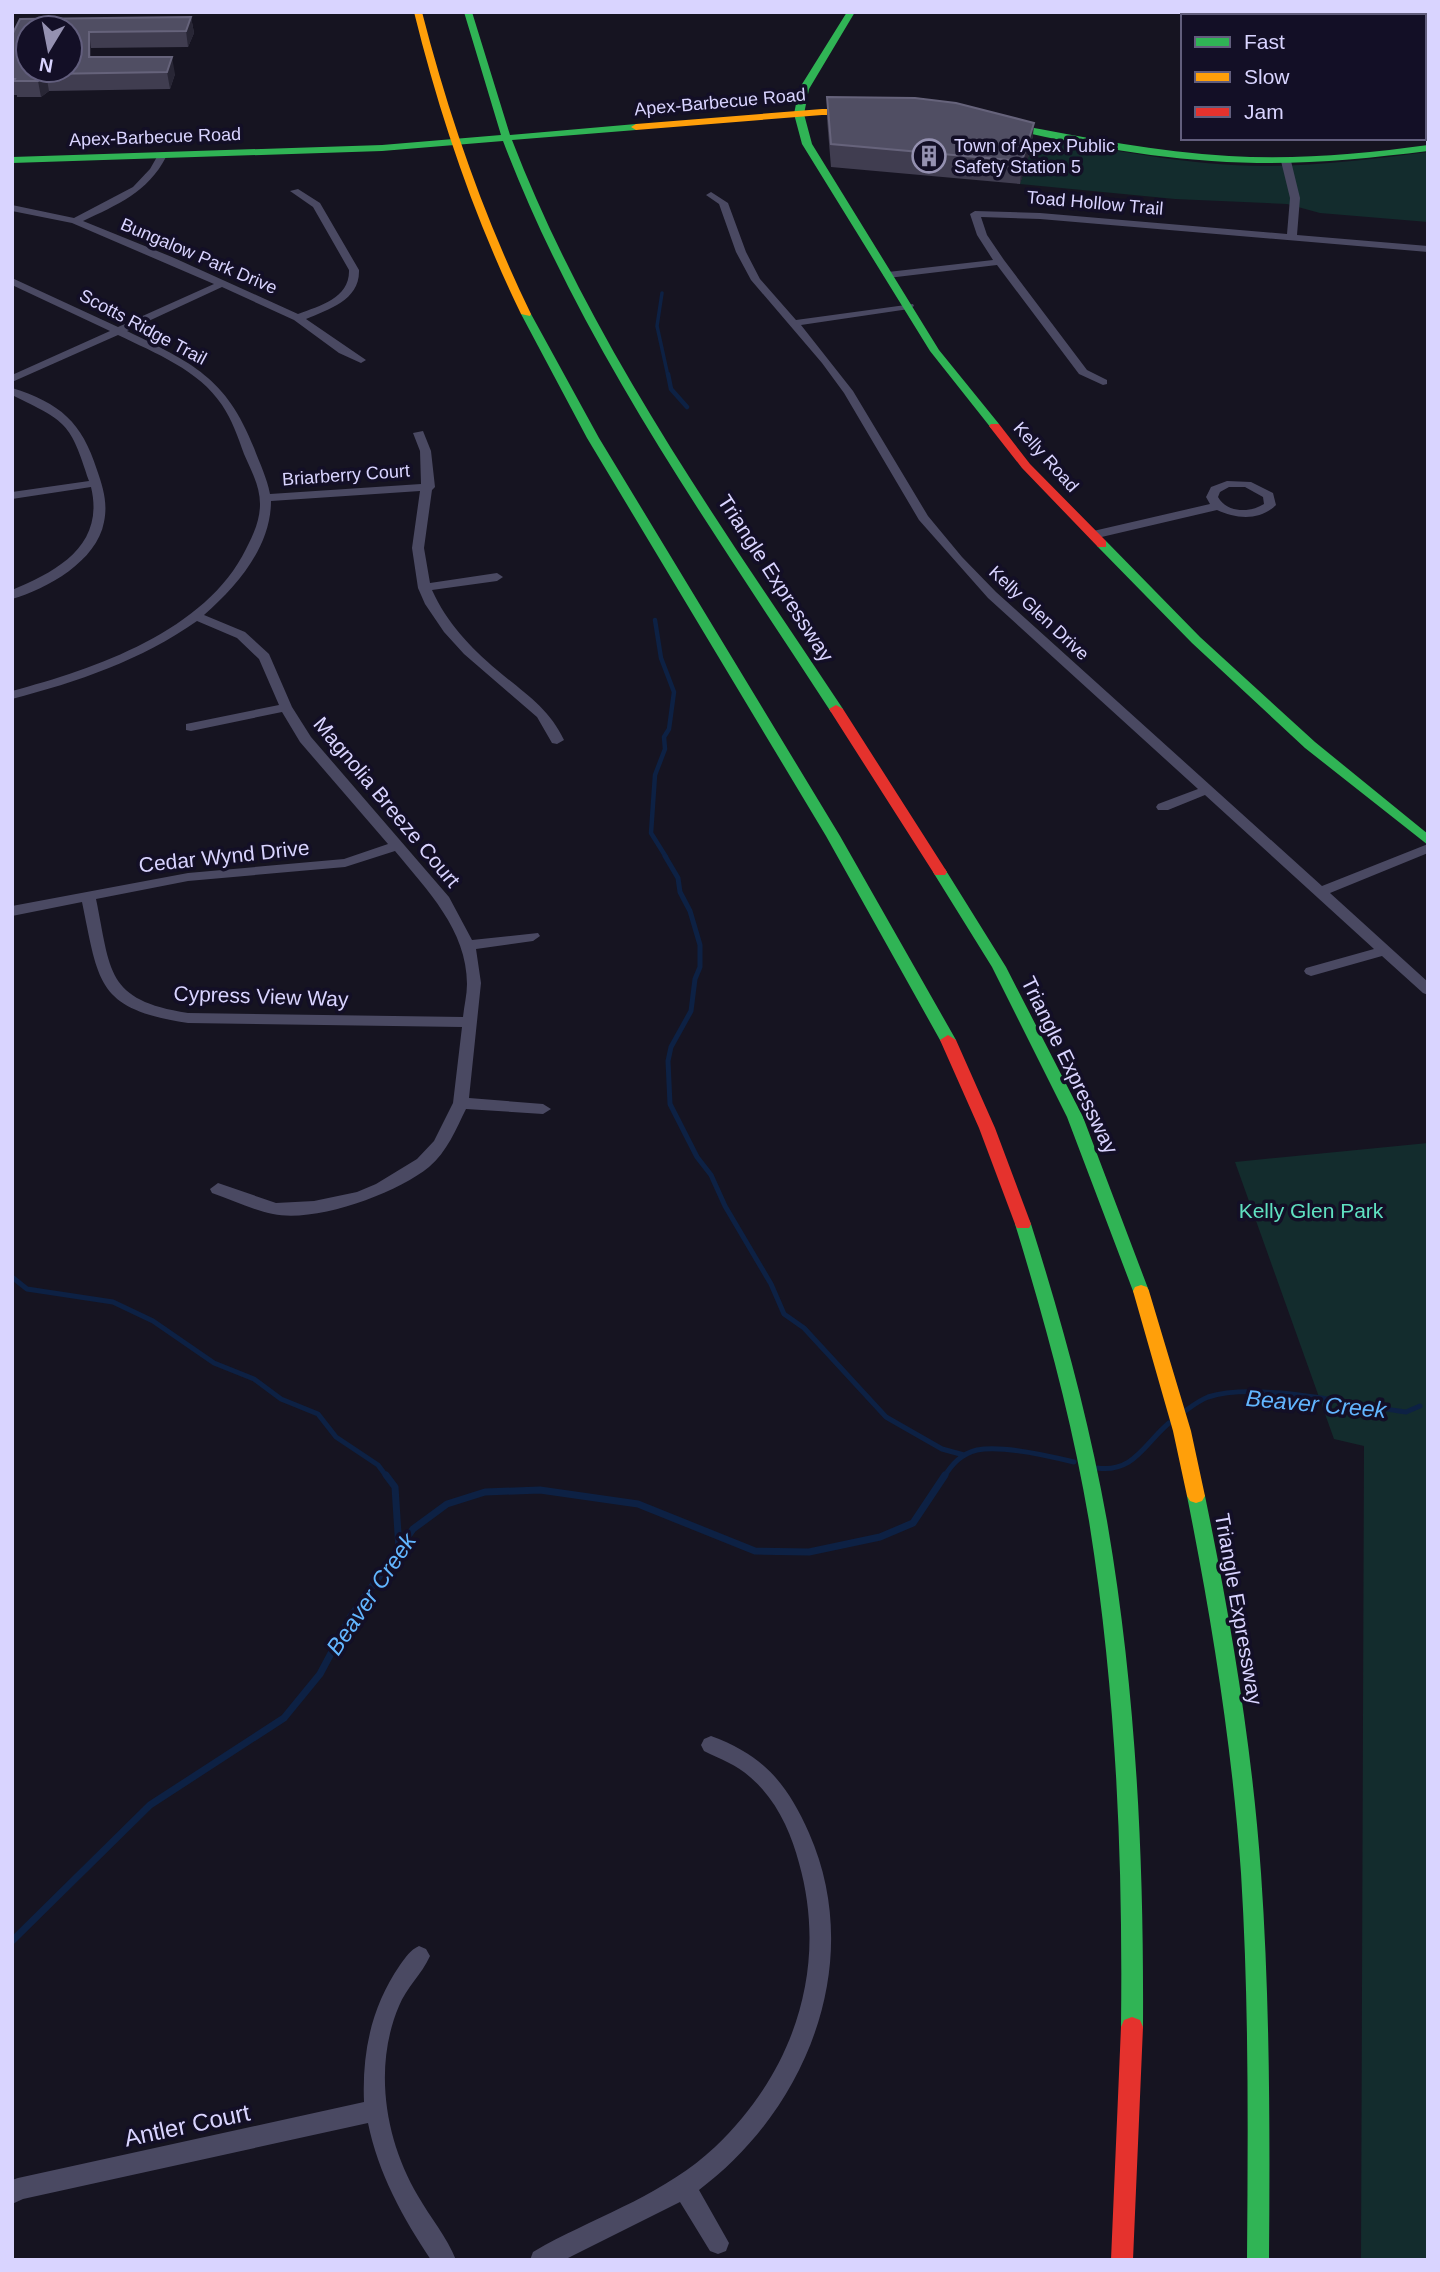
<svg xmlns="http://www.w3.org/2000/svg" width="1440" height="2272" viewBox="0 0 1440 2272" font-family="Arial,sans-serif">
  <rect width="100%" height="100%" fill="#161421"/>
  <path fill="#132c2d" d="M1057,142C1125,151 1194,166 1263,166C1318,166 1373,159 1428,152V222L1320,213L1287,204L1175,199L1020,184L1032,145L1048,147Z
    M1428,1143V2260H1361L1364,1446L1334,1439L1235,1162Z"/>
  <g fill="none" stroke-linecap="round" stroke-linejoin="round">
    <path stroke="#0d2144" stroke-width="3.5" d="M1424,44L1428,43
      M662,293L657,326L668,376"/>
    <path stroke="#0d2144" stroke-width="4.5" d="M668,374L671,389L687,407
      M655,620L661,658L674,692L669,729L664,737L665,749L655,775L651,833L666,857"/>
    <path stroke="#0d2144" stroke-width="5" d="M665,856L678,878L680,892L690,911L700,945V967L695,979L691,1011L671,1047L668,1061L670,1104L697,1157L711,1175L725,1206L771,1284L784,1314L804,1328L886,1417L942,1449L964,1455
      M12,1277L27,1289L113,1302L153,1321L214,1363L254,1379L281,1399L318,1414L336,1437L378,1465L387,1477
      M1185,1411C1192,1406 1200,1400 1208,1397C1257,1381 1354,1405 1406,1412L1420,1406
      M1097,1468C1134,1473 1144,1444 1169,1423
      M944,1477C952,1464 961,1454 977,1450C1001,1445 1050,1456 1074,1462"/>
    <path stroke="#0d2144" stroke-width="7" d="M386,1475L395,1487L399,1549
      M12,1941L150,1805L284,1718L320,1674L351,1616L413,1529L447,1504L485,1492L540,1490L638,1504L755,1551L809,1552L880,1537L913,1523L945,1475"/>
    <path fill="#4a4962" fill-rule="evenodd" d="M158,155L166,157C148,192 117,205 83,221L172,257L298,314C320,306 350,298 349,270L313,207L290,191L298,189L320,203L359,270C360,300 329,309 306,319L366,360L361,363L339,353L294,320L222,287L127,331C192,363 226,377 254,448C260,464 267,478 270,494L421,484L420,451L413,433L423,431L431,451L435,487L432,490L424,548L430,583L497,573L503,577L497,581L432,590C447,623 470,647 497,670C523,692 549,708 564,740L557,744L552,743L537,717L464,654L444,632L425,604L418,588L412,548L420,491L271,501C271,547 237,586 204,615L245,632L269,654L292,707L311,737L449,897L472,940L538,933L540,936L533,941L476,949L481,983L469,1098L543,1104L551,1109L543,1114L466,1109C456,1129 447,1152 429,1167C396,1194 315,1223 273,1214C253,1210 232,1200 212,1193L210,1189L218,1183L276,1203L314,1201L357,1192L376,1184L417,1159L434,1141L453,1103L462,1027L188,1023C97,1009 99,984 82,902L12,916V906L188,873L344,859L388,844L300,742L282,712L191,731L186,730V724L279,705L259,659L237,638L197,621C142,660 77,682 12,699V691C95,669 206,631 246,549C253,535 260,521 260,504C260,486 251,470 244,454C238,437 232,420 222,405C199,370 155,353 118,335L12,382V375L110,331L12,285V278L118,327L214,284L72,223L12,211V205L74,218L133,187L150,169ZM395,851C427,890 467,930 467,984C467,995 464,1006 463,1017L188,1013C105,1000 111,971 96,899L188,881L345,867Z
      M1286,158L1291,161L1300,198L1297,235L1428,246V252L1040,219L981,217L987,235L1004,260L1087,370L1107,380V384L1103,385L1079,374L997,265L888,278L883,275L888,272L993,260L977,235L970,214L975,211L1040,213L1287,234L1290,198L1281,161Z
      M711,192L728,203L746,252L760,279L796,320L913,304L914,306L909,309L801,325L853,391L928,516L962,557L996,592L1322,886L1428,844V853L1330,893L1428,982V995L1423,993L1382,956L1311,976L1306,974L1304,971L1306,968L1374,949L1205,795L1168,810H1158L1156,807L1158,804L1198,789L988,598L919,520L844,393L822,363L751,280L736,252L719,204L706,195Z
      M12,388C60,403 82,422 97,470C103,487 108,503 104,522C97,561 47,589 12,599V590C58,571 105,545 91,487L12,499V492L89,481C70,422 67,422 12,395Z
      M1227,481L1251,482L1273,493L1276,505C1260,521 1236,519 1217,510L1093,539L1087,535L1089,532L1210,504L1206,497L1211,487ZM1229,487H1245L1263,497L1264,504C1250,513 1227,513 1218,497L1220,492Z
      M711,1736C763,1755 787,1783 809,1833C866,1962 807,2109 699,2190L729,2243L726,2251L718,2254L710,2251L680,2202L564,2260H530L533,2252L545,2245C603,2214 666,2193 715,2147C793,2073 829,1969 799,1863C791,1832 776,1799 750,1777C737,1765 720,1759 704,1751L701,1745L704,1739Z
      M419,1946L426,1949L430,1956C422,1974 406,1988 399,2006C373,2067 385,2140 418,2196C430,2217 447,2237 456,2260H431C403,2218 378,2173 368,2123L23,2199L12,2204V2180L18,2178L364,2102C362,2053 371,2007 400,1965C406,1957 410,1950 419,1946Z"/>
    <path fill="#30b455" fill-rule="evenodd" d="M464,12H472L510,135L636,124L641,127L636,130L512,140C591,345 722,527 843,709L841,712H831L829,709C711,527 581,346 503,141L382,151L12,163V157L382,145L501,135Z
      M847,12H855L809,89L804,114L812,144L939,350L999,424V428H991L930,351L802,144L794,114L799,89Z
      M1006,123C1080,136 1154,152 1229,156C1296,160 1362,154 1428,145V151C1371,158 1314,164 1257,163C1172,162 1085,146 1003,128V124Z
      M526,311L531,314L599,438L840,836L956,1040L953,1044H943L940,1040L826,836L587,438L521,314Z
      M1102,540L1106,541L1200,637L1315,742L1428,834V845L1305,748L1192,643L1098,547L1096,544Z
      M940,868L945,869L1006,967L1083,1117L1149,1291L1147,1295H1135L1133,1291L1067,1117L992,967L933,872Z
      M1023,1218L1029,1220L1031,1224C1062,1322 1089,1420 1107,1521C1136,1689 1144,1857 1143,2027L1140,2034L1132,2037L1124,2034L1121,2027C1123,1857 1116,1689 1089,1521C1072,1420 1045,1322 1015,1224L1017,1220Z
      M1196,1489L1202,1491L1205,1496C1231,1621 1252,1746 1261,1873C1270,2002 1270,2131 1269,2260H1247C1248,2131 1249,2002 1241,1873C1232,1746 1212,1621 1187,1496L1190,1491Z"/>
    <path fill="#ff9f0a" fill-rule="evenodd" d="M414,12H422C449,117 484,217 531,314L530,316L521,314C474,217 440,117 414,12Z
      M822,109H856L861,112L856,115H822L636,130L631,127L636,124Z
      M1141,1285L1147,1287L1149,1291L1191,1431L1205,1496L1202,1501L1196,1503L1190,1501L1187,1496L1173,1431L1133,1291L1135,1287Z"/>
    <path fill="#e5322d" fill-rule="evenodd" d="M991,424H999L1030,464L1106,541V547H1098L1022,468L989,426Z
      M836,705L843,709L947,872L945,875H935L933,872L829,709Z
      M948,1035L956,1040L995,1128L1031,1224L1029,1228H1017L1015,1224L979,1128L940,1040Z
      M1132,2017L1140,2020L1143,2027L1133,2260H1111L1121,2027L1124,2020Z"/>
  </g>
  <path fill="#403d50" d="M191,17L194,33L188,47L91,48V57L175,74L170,89L49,91L41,97H17V95H12V35Z
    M827,97L1034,123L1032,145L1020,184L831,167L827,119Z"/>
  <path fill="#282635" d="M191,17L194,33L188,47L186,31Z
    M89,32L91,48V74L89,57Z
    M172,57L175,74L170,89L167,72Z
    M46,74L49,91L41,97L38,81Z
    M1034,123L1032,145L1020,184L1022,161Z"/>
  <path fill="#504e63" stroke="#66637b" stroke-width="2" fill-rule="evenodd" d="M191,17L186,31L89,32V57H172L167,72L46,74L38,81H14L15,79H12V35L20,19ZM28,28H70V70H28Z
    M827,97L915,98L956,103L1034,123L1022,161L831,144Z"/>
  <defs>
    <symbol id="building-ring" viewBox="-11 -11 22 22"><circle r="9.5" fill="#130f26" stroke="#9591b1" stroke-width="1.5"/><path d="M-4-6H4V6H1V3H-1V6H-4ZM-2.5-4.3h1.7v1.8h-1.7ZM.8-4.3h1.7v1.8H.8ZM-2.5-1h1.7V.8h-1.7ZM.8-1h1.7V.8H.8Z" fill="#9591b1"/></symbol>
  </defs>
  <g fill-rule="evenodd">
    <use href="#building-ring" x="910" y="137" width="38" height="38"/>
  </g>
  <g text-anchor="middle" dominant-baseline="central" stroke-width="7" stroke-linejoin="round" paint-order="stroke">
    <g font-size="18" fill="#d9d4ff" stroke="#130f26">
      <text transform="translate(720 102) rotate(-5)">Apex-Barbecue Road</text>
      <text transform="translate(155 137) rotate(-2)">Apex-Barbecue Road</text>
      <text transform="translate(1095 203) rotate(5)">Toad Hollow Trail</text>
      <text transform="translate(199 256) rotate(23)">Bungalow Park Drive</text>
      <text transform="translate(143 327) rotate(28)">Scotts Ridge Trail</text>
      <text transform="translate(1046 457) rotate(48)">Kelly Road</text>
      <text transform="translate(346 475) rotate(-4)">Briarberry Court</text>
      <text transform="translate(1039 613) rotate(43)">Kelly Glen Drive</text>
    </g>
    <g font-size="18" fill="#d9d4ff" stroke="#130f26" text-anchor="start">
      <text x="954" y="146">Town of Apex Public<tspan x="954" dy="21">Safety Station 5</tspan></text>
    </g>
    <g font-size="21" fill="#d9d4ff" stroke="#130f26">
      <text transform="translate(776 578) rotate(57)">Triangle Expressway</text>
      <text transform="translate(387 802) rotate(50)">Magnolia Breeze Court</text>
      <text transform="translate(224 856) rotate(-6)">Cedar Wynd Drive</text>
      <text transform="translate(261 996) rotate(2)">Cypress View Way</text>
      <text transform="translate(1070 1065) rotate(64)">Triangle Expressway</text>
      <text transform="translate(1239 1609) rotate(80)">Triangle Expressway</text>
    </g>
    <g font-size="21" fill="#5fe0c0" stroke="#130f26">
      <text x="1311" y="1210">Kelly Glen Park</text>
    </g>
    <g font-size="23" font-style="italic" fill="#62b6ff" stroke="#130f26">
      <text transform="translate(1316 1404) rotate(5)">Beaver Creek</text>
      <text transform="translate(371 1594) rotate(-56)">Beaver Creek</text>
    </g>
    <g font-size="24" fill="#d9d4ff" stroke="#130f26">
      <text transform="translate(187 2125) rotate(-12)">Antler Court</text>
    </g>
  </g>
  <rect width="1440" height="2272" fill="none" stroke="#d9d4ff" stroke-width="28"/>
  <rect x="1181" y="14" width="245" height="126" fill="#130f26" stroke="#625e7d" stroke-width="2"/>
  <rect x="1195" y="37" width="35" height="10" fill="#30b455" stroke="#625e7d" stroke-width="2"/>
  <text x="1244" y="49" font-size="21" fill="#d9d4ff">Fast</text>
  <rect x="1195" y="72" width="35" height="10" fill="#ff9f0a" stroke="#625e7d" stroke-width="2"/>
  <text x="1244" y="84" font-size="21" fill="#d9d4ff">Slow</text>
  <rect x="1195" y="107" width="35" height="10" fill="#e5322d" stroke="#625e7d" stroke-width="2"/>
  <text x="1244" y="119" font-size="21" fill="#d9d4ff">Jam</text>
  <g transform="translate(49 49) rotate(190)"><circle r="33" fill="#130f26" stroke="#625e7d" stroke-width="2"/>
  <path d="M0-5L12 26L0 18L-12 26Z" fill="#9591b1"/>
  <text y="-10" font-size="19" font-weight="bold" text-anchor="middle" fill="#d9d4ff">N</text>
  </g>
</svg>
